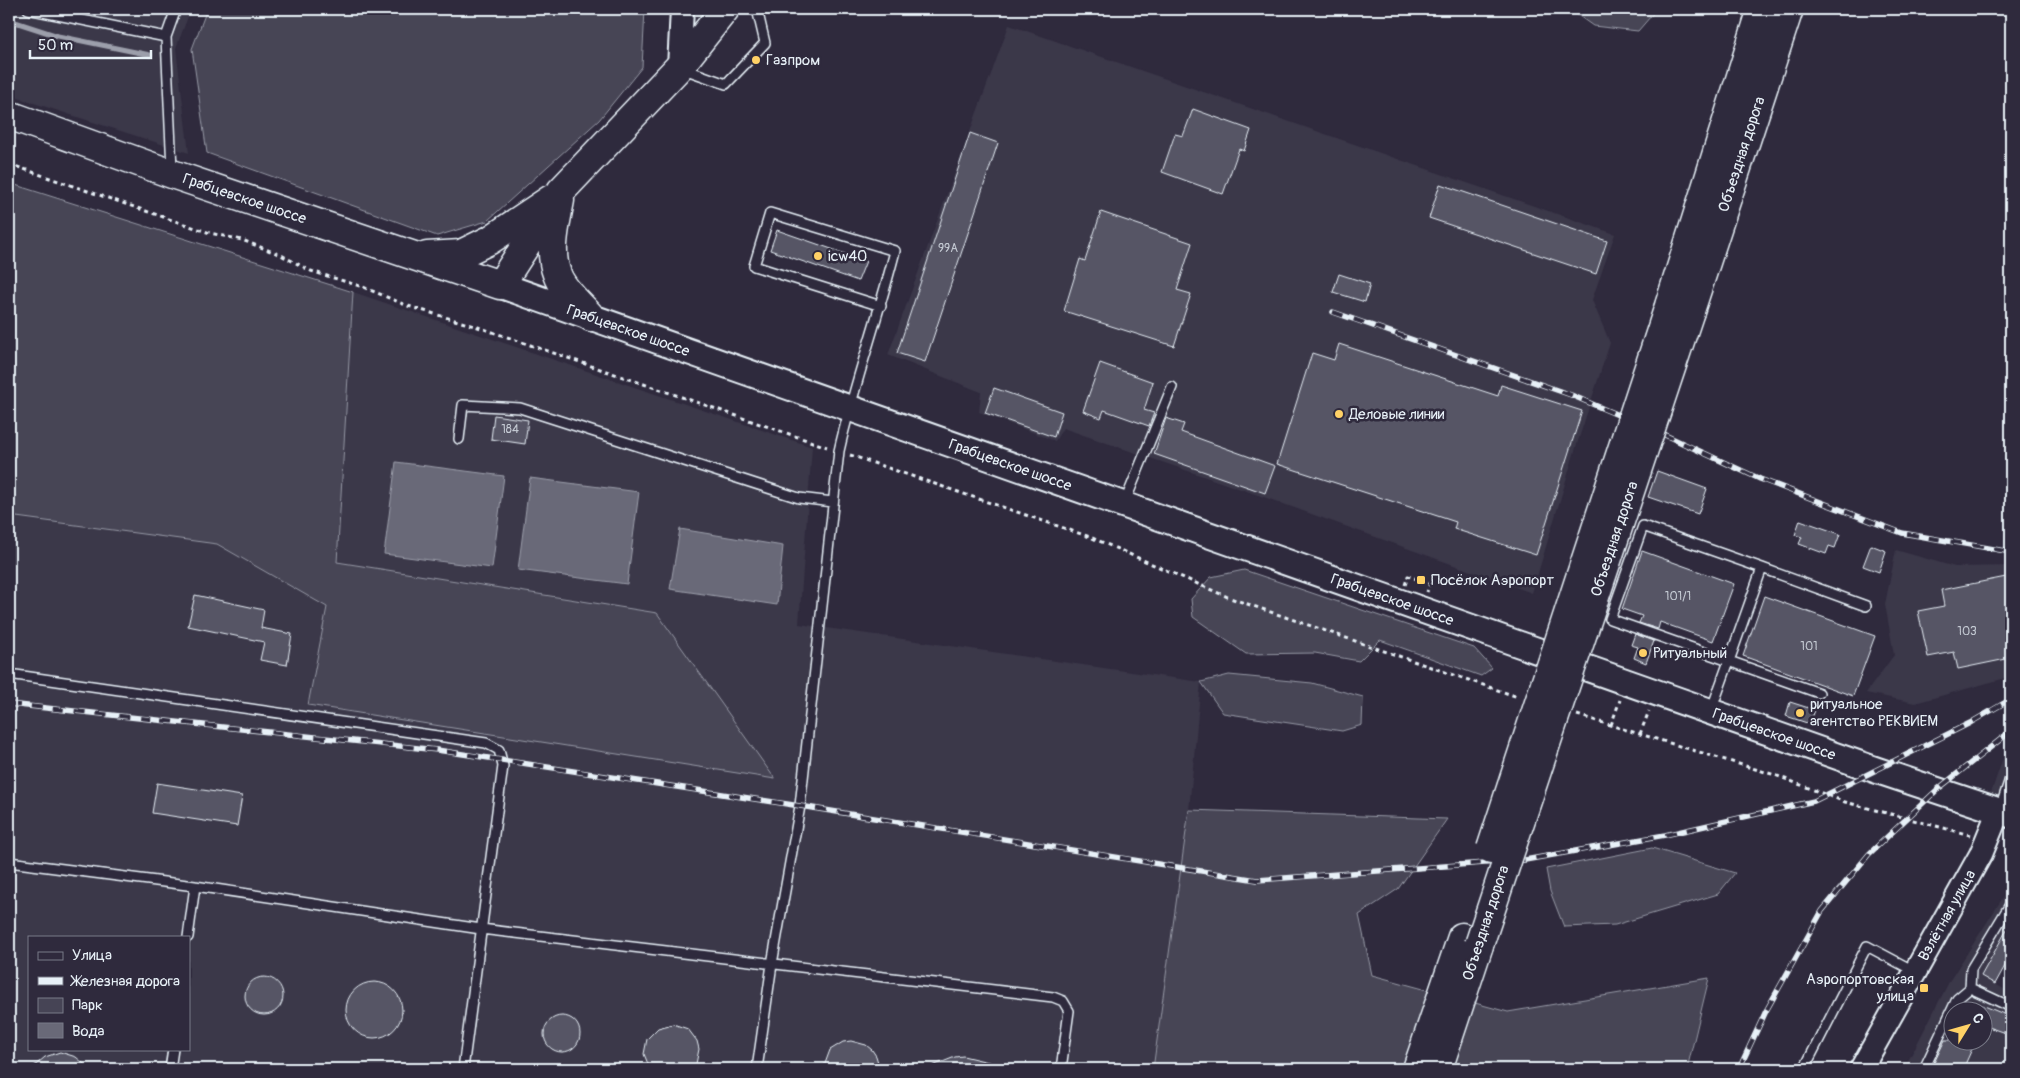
<svg xmlns="http://www.w3.org/2000/svg" width="2020" height="1078" viewBox="0 0 2020 1078" font-family="Pangolin,sans-serif">
  <rect width="100%" height="100%" fill="#2f2a3d"/>
  <filter id="ink" filterUnits="userSpaceOnUse"><feTurbulence type="fractalNoise" baseFrequency=".02" numOctaves="2"/><feDisplacementMap in="SourceGraphic" scale="10" xChannelSelector="R" yChannelSelector="G"/><feConvolveMatrix kernelMatrix="1 2 1 2 8 2 1 2 1" color-interpolation-filters="sRGB"/></filter>
  <g filter="url(#ink)">
    <path fill="#3b3749" fill-rule="evenodd" d="M9,9H191L176,48L189,153L9,95Z
      M1009,25L1615,234L1592,300L1610,343L1577,444L1532,593L1261,496L1063,428L1055,441L979,412L981,392L888,355Z
      M353,292L812,447L799,624L1201,682L1189,810L1153,1069H9V516L217,544L328,607L309,705L657,613L337,562ZM29,937H189V1049H29Z
      M1896,550L1955,567L2011,566V674L2002,679L1915,703L1866,693L1894,655L1885,604Z
      M2011,748V799L1991,793L2005,752Z
      M2011,885V955L1995,984L2011,993V1069H1986L1967,1062L1963,1069H1904L1950,980ZM1952,1010H1982V1040H1952Z"/>
    <path fill="#464455" stroke="#979aa6" d="M207,9H645L642,67L599,120L487,221L437,236L207,153L192,49Z
      M1569,9H1657L1638,31L1593,26Z
      M9,183L353,292L337,562L657,613L775,779L308,705L327,607L217,544L9,516Z
      M1244,570L1474,648L1492,668L1481,676L1380,640L1359,661L1315,653L1246,654L1193,617L1191,599L1211,577Z
      M1229,675L1312,683L1363,697L1362,725L1342,731L1223,713L1201,682Z
      M1189,810L1447,819L1398,889L1359,915L1372,975L1508,1012L1709,978L1687,1069H1153Z
      M1652,848L1735,873L1718,894L1615,925L1564,927L1550,891L1546,869Z"/>
    <path fill="#696978" stroke="#9c9fab" d="M396,462L504,476L492,568L384,554Z
      M530,478L639,492L627,584L518,570Z
      M680,529L783,546L777,605L670,589Z"/>
    <g fill="none" stroke-linecap="round" stroke-linejoin="round">
      <path stroke="#9c9fab" stroke-width="5" d="M9,20L58,36L150,55"/>
    </g>
    <path fill="#575565" stroke="#e8f1f8" d="M1193,109L1251,130L1244,151L1239,149L1223,194L1162,172L1175,134L1183,136Z
      M970,133L998,143L925,362L897,353Z
      M1440,184L1607,241L1596,274L1429,218Z
      M1101,212L1192,243L1177,290L1191,294L1174,346L1064,311L1080,259L1085,261Z
      M777,230L866,261L858,281L770,250Z
      M1339,274L1370,284L1365,302L1333,292Z
      M1339,344L1498,396L1501,385L1582,411L1536,555L1454,529L1456,522L1277,464L1312,353L1334,360Z
      M1100,363L1153,382L1144,410L1154,413L1149,426L1104,410L1101,418L1083,411Z
      M994,388L1062,412L1054,437L985,413Z
      M494,415L528,420L525,444L491,439Z
      M1166,418L1184,424L1181,432L1275,466L1265,493L1154,454Z
      M1657,471L1707,489L1698,514L1648,497Z
      M1800,520L1840,534L1835,548L1829,546L1826,554L1799,544L1802,537L1795,535Z
      M1871,545L1886,551L1879,572L1863,566Z
      M1642,551L1734,584L1713,641L1660,622L1658,629L1639,623L1642,616L1622,609Z
      M2011,576V658L1958,669L1954,652L1928,657L1918,611L1944,606L1941,590Z
      M195,595L264,610L261,628L292,634L287,665L260,660L264,642L188,626Z
      M1764,596L1875,636L1853,696L1743,656Z
      M1635,634L1654,641L1646,663L1634,658L1638,647L1631,645Z
      M1790,702L1815,710L1810,724L1786,716Z
      M157,783L242,796L237,826L152,813Z
      M2011,922V955L1995,984L1981,976Z
      M245 996a19 19 0 1 1 38 0a19 19 0 1 1-38 0Z
      M346 1010a28 28 0 1 1 56 0a28 28 0 1 1-56 0Z
      M1982,1005L2011,1017V1035L1982,1025Z
      M544 1034a18 18 0 1 1 36 0a18 18 0 1 1-36 0Z
      M673,1024L688,1029L697,1041L699,1049L696,1064L693,1069H650L644,1054L647,1039L658,1028Z
      M1945,1040H1976L1963,1069H1931Z
      M851,1041L866,1045L872,1050L876,1056L880,1069H823L830,1050L843,1042Z
      M60,1052L76,1057L90,1069H31L45,1057Z
      M963,1056L997,1064L996,1069H925L955,1057Z"/>
    <g fill="none" stroke-linecap="round" stroke-linejoin="round">
      <defs>
        <path id="service" d="M28,9L166,37
          M681,68L726,84L765,43L757,9
          M172,169L166,37L176,9
          M459,439L463,405L520,408L799,498L833,502
          M1125,502L1172,387
          M1643,526L1762,568L1729,661L1610,619Z
          M1762,568L1866,606
          M9,674L486,743L499,750L503,766L463,1069
          M1711,711L1729,661L1819,693
          M2000,809L2011,776
          M9,862L195,886L481,929L1053,997L1063,1001L1069,1011L1061,1069
          M188,937L195,886
          M1970,988L1971,969L2011,903
          M170,1069L173,1049
          M757,1069L772,964L800,806L839,451C854,384 878,318 895,251L770,213L754,266L881,306
          M1804,1069L1867,946L1914,971
          M1924,1069L1957,999L1970,988L2011,1007"/>
        <g id="tertiary">
          <path d="M679,67L682,9"/>
          <path id="s1" d="M1861,1069L1981,854L1999,810"/>
        </g>
        <g id="secondary">
          <path id="s2" d="M500,285L1876,770L2011,815"/>
        </g>
        <g id="primary">
          <path id="s3" d="M9,115L172,174L500,285L561,191L679,67L725,9"/>
          <path d="M560,200C556,223 548,251 557,274C562,290 580,304 591,317"/>
          <path d="M427,256L461,254L490,240L551,199"/>
        </g>
        <g id="trunk">
          <path d="M1669,306L1762,9"/>
          <path id="s4" d="M1690,311L1789,9"/>
          <path d="M1417,1069L1462,937"/>
          <path d="M1438,1069L1479,945"/>
        </g>
      </defs>
      <use href="#service" stroke="#e8f1f8" stroke-width="12"/>
      <use href="#tertiary" stroke="#e8f1f8" stroke-width="26"/>
      <use href="#secondary" stroke="#e8f1f8" stroke-width="29"/>
      <use href="#primary" stroke="#e8f1f8" stroke-width="31"/>
      <use href="#trunk" stroke="#e8f1f8" stroke-width="31"/>
      <path stroke="#e8f1f8" stroke-width="3" stroke-dasharray="4 4" stroke-linecap="butt" d="M9,164L210,233L242,240L281,255L311,271L363,287L408,306L478,327L827,447
        M850,455L1090,537L1230,598L1518,697
        M1405,585L1408,576L1430,583L1427,592
        M1577,715L1775,775L1845,802L1970,835
        M1611,725L1620,700
        M1640,734L1649,711"/>
      <use href="#service" stroke="#2f2a3d" stroke-width="9"/>
      <use href="#tertiary" stroke="#2f2a3d" stroke-width="22"/>
      <use href="#secondary" stroke="#2f2a3d" stroke-width="25"/>
      <use href="#primary" stroke="#2f2a3d" stroke-width="28"/>
      <use href="#trunk" stroke="#2f2a3d" stroke-width="28"/>
      <defs>
        <path id="rail" d="M1333,312L1571,395L1665,435L1760,479L1902,533L2011,552
          M9,704L437,750L800,806L1257,880L1525,860L1665,835L1814,801L1970,723L2011,699
          M1739,1069L1766,1011L1822,911L1869,854L1938,789L2011,731"/>
      </defs>
      <use href="#rail" stroke="#e8f1f8" stroke-width="5.5"/>
      <use href="#rail" stroke="#2f2a3d" stroke-width="4" stroke-dasharray="11" stroke-linecap="butt"/>
      <defs>
        <g id="trunk-bridge">
          <path d="M1491,849L1669,306"/>
          <path id="s5" d="M1479,945L1690,311"/>
        </g>
      </defs>
      <use href="#trunk-bridge" stroke="#e8f1f8" stroke-width="31" stroke-linecap="butt"/>
      <use href="#trunk-bridge" stroke="#2f2a3d" stroke-width="28"/>
    </g>
  </g>
  <g fill="#ffd166" stroke="#2f2a3d" stroke-width="2">
    <circle cx="756" cy="60" r="5"/>
    <circle cx="818" cy="256" r="5"/>
    <circle cx="1339" cy="414" r="5"/>
    <rect x="1416" y="575" width="10" height="10" rx="2.5"/>
    <circle cx="1643" cy="653" r="5"/>
    <circle cx="1800" cy="713" r="5"/>
    <rect x="1919" y="983" width="10" height="10" rx="2.5"/>
  </g>
  <g text-anchor="middle" dominant-baseline="central" stroke-width="5" stroke-linejoin="round" paint-order="stroke">
    <g font-size="12" fill="#c4cad3">
      <text x="948" y="248">99А</text>
      <text x="510" y="429">184</text>
      <text x="1678" y="596">101/1</text>
      <text x="1967" y="631">103</text>
      <text x="1809" y="646">101</text>
    </g>
    <g font-size="15" fill="#e8f1f8" stroke="#2f2a3d" text-anchor="start">
      <text x="766" y="60">Газпром</text>
      <text x="828" y="256">icw40</text>
      <text x="1349" y="414">Деловые линии</text>
      <text x="1431" y="580">Посёлок Аэропорт</text>
      <text x="1653" y="653">Ритуальный</text>
      <text x="1810" y="704">ритуальное<tspan x="1810" dy="17">агентство РЕКВИЕМ</tspan></text>
      <text x="1914" y="979" text-anchor="end">Аэропортовская<tspan x="1914" dy="17">улица</tspan></text>
    </g>
    <g font-size="15" fill="#e8f1f8" stroke="#2f2a3d">
      <text stroke="none"><textPath href="#s4" startOffset="165">Объездная дорога</textPath></text>
      <text stroke="none"><textPath href="#s3" startOffset="250">Грабцевское шоссе</textPath></text>
      <text stroke="none"><textPath href="#s2" startOffset="136">Грабцевское шоссе</textPath></text>
      <text stroke="none"><textPath href="#s2" startOffset="541">Грабцевское шоссе</textPath></text>
      <text stroke="none"><textPath href="#s5" startOffset="428">Объездная дорога</textPath></text>
      <text stroke="none"><textPath href="#s2" startOffset="946">Грабцевское шоссе</textPath></text>
      <text stroke="none"><textPath href="#s2" startOffset="1351">Грабцевское шоссе</textPath></text>
      <text stroke="none"><textPath href="#s1" startOffset="176">Взлётная улица</textPath></text>
      <text transform="translate(1486 923) rotate(-72)">Объездная дорога</text>
    </g>
  </g>
  <rect width="2020" height="1078" fill="none" stroke="#2f2a3d" stroke-width="30"/>
  <rect x="15" y="15" width="1990" height="1048" fill="none" stroke="#e8f1f8" stroke-width="2" filter="url(#ink)"/>
  <rect x="28" y="936" width="162" height="115" fill="#2f2a3d" stroke="#797a88"/>
  <rect x="38" y="952" width="25" height="8" fill="#2f2a3d" stroke="#797a88"/>
  <text x="72" y="960" font-size="15" fill="#e8f1f8">Улица</text>
  <rect x="38" y="977" width="25" height="8" fill="#e8f1f8" stroke="#797a88"/>
  <text x="72" y="986" font-size="15" fill="#e8f1f8">Железная дорога</text>
  <rect x="38" y="998" width="25" height="15" fill="#464455" stroke="#797a88"/>
  <text x="72" y="1010" font-size="15" fill="#e8f1f8">Парк</text>
  <rect x="38" y="1023" width="25" height="15" fill="#696978" stroke="#797a88"/>
  <text x="72" y="1036" font-size="15" fill="#e8f1f8">Вода</text>
  <g transform="translate(1968 1026) rotate(53)"><circle r="24" fill="#2f2a3d" stroke="#797a88"/>
  <path d="M0-4L9 19L0 12L-9 19Z" fill="#ffd166"/>
  <text y="-8" font-size="14" font-weight="bold" text-anchor="middle" fill="#e8f1f8">С</text>
  </g>
  <path d="M30 50v8h121v-8" fill="none" stroke="#e8f1f8" stroke-width="2.5"/>
  <text x="38" y="50" font-size="15" fill="#e8f1f8" stroke="#2f2a3d" stroke-width="4" paint-order="stroke">50 m</text>
</svg>
